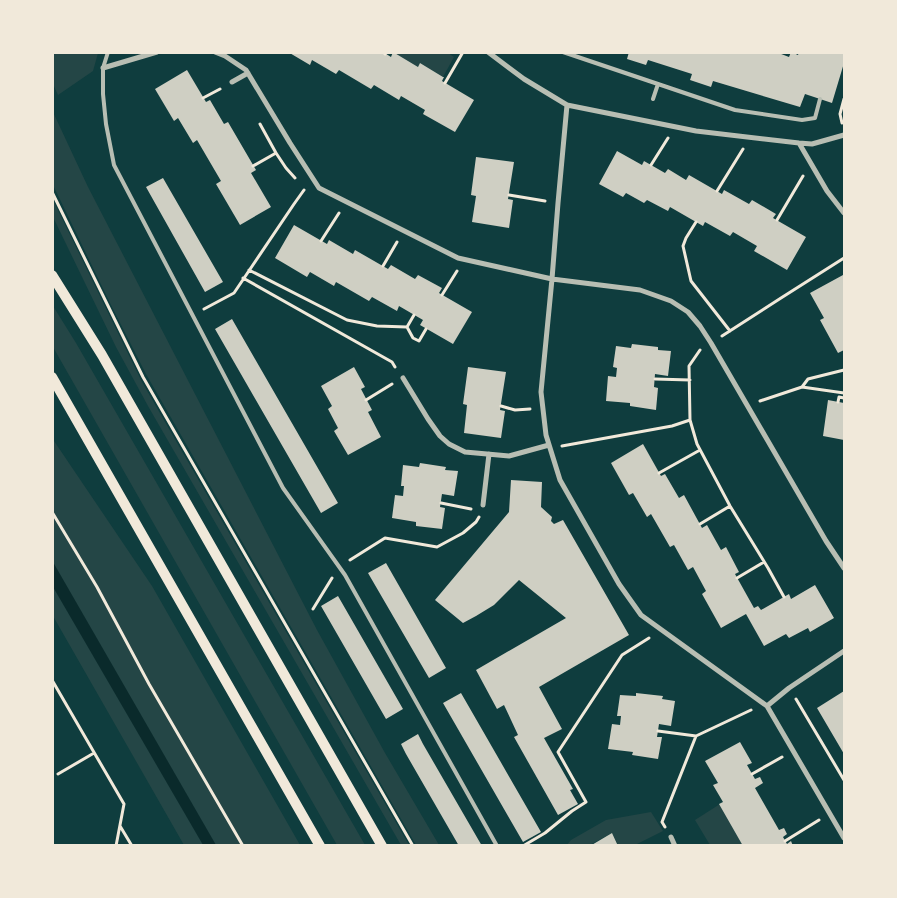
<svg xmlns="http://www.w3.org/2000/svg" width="897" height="898" viewBox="0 0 897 898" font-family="Jost,sans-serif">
  <rect width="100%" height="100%" fill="#0f3d3e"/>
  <path fill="#244646" d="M395,52L448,53L454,57L443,77L420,63L418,67L394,53Z
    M52,53L53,52L98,53L93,71L58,95L53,84Z
    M52,110L88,187L317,630L385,753L439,845H416L146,374L111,305L53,185Z
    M53,200L142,382L409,845H401L148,406L116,347L53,217Z
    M53,306L76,343L365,845H337L53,347Z
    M52,438L152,586L300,845H184L53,616Z
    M720,804L743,845H710L695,820Z
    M651,812L663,831L635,845H618L612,833L590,845L566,846L571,840L606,820Z"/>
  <path fill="#0a2a2b" d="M52,562H53L216,845H203L53,587Z"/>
  <path fill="#cfcfc3" d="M288,52H383L391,57L393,52L418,67L420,63L443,77H444L442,81L474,100L455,132L423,114L425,110L401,96L399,100L374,85L371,89L339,70L336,74L312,60L310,65Z
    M629,52H776L789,57L791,52L798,55L799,52H844V63L832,103L805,94L800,107L713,81L711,87L690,80L692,74L648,60L646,65L627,59Z
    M187,70L206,102L210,100L224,124L228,122L256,170L251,173L271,207L240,225L216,184L221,181L197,140L193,143L178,118L174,121L155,89Z
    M617,151L642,165L644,161L665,173L668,169L686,180L689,175L722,194L724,190L749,204L752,200L776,214L773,218L806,237L787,270L754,251L757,246L733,232L730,236L705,222L703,226L670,207L668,211L647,200L644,203L626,193L623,197L599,184Z
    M476,157L514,162L508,199L513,200L509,228L472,222L476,196L471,195Z
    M163,178L223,282L205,292L146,187Z
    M294,225L327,244L329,240L353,254L355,250L388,269L391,265L415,279L418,275L442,288L439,293L472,312L453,344L420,325L423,320L399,306L397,311L372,297L369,301L336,282L334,286L310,272L307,277L275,258Z
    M843,275L844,277V350L838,353L820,320L824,318L810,293Z
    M232,319L338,503L321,513L215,329Z
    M632,344L658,347V350L671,351L668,376L655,374L654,387L658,388L656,410L630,406V403L606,401L608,376L616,377L617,368L613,367L616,346L631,348Z
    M354,367L365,387L361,389L372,410L368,412L381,437L348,455L334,431L338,428L328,409L332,406L321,386Z
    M468,367L506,372L500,410L505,411L501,438L464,433L467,405L463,404Z
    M828,400L844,403V440L823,436Z
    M643,444L661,476L665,474L679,498L684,495L702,528L707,525L721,550L726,547L739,572L735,574L754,608L758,606L761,610L789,594L791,599L815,585L834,618L810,632L808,628L789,638L786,634L764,646L746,614L721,628L702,594L706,591L693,567L688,570L674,545L670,547L651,514L647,517L633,493L629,495L611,463Z
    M420,463L446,467L445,470L458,471L454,496L442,494L440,507L445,508L442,529L416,526V522L392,518L395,495L403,496L404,486H401L403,465L419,467Z
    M511,480L542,482L541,507L552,517L551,521L554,524L563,520L629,635L539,687L562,729L544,738L573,789L570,790L578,804L558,815L514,737L518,735L504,705L497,709L476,670L566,618L519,580L494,605L476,616L463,623L435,600L509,512Z
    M386,563L446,668L429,678L368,573Z
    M338,596L403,709L386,719L321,606Z
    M844,691V754L817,708Z
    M461,693L541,832L523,842L443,703Z
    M636,693L663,696L662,699L675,701L671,726L659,724L657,737H662L658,759L632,755L633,752L608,749L612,724L620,725L621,716H617L620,695L636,696Z
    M418,734L423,744L482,846H459L406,754L401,744Z
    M740,742L752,763L747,765L755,779L760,777L763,783L755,788L779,830L784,828L787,834L783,837L787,844L791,841L793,846H743L719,804L723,802L713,785L718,783L705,761Z
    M612,833L618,846H590Z"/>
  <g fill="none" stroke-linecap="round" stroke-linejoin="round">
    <path stroke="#f1e9da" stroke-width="3" d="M385,54L386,52
      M445,83L463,52
      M203,98L220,89
      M842,123L840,114L844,99
      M276,153L286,168L295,178
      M651,165L668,138
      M253,166L276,153L260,124
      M717,191L743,149
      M52,192L143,377L413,846
      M509,195L545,201
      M777,220L803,176
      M696,222L686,238L683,246L691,281L730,331
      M321,241L339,213
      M383,266L397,242
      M249,270L347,320L377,326L407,327L414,315
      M243,278L392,362L395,367
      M442,295L457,271
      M204,309L234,293L294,204L304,190
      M407,327L413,338L419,341L426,329
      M722,336L781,298L844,258
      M700,350L689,366L690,420L697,444L730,506L768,568L784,597
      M655,379L690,380
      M802,387L808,379L844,370
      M366,400L392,384
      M760,401L802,387L844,393
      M838,402L839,397L844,398
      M501,406L515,410L530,409
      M562,446L672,426L690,420
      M659,473L700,450
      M441,503L471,509
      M52,512L97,587L149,684L243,846
      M700,524L730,506
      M350,560L385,538L437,547L463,533L476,522L479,517
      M737,578L764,562
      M313,609L332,578
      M52,680L124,804L116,846
      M796,699L844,780
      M658,731L696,736
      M58,774L94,753
      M752,774L782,757
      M120,826L132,846
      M665,827L662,822L696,736L751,710
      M785,841L819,820
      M523,846L545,833L572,811L586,802L558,752L622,655L649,638"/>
    <path stroke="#b8beb3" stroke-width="4" d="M108,52L103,68V94L106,124L114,165L283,488L345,575L497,846
      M563,52L658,84
      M653,99L658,84L735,110L802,120L815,118L820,99"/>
    <path stroke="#b8beb3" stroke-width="5" d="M215,52L225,56L246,70L290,143L319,188L458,258L552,279L640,290L671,301L688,312L700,326L711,343L826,541L844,568
      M488,52L524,79L567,105L696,131L799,143L812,144L844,135
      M103,68L157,52
      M232,82L248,73
      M567,105L558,203L552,279L541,392L546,435L560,480L619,584L641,615L767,706L844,838
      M799,143L827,191L844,213
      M403,378L428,419L440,436L449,444L465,452L509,456L549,445
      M483,505L489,454
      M767,706L789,688L844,651
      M671,837L675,846"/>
    <path stroke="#f1e9da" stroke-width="10" d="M52,275L102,355L382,846
      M52,377L320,846"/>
  </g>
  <rect width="897" height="898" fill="none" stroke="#f1e9da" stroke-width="108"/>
</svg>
